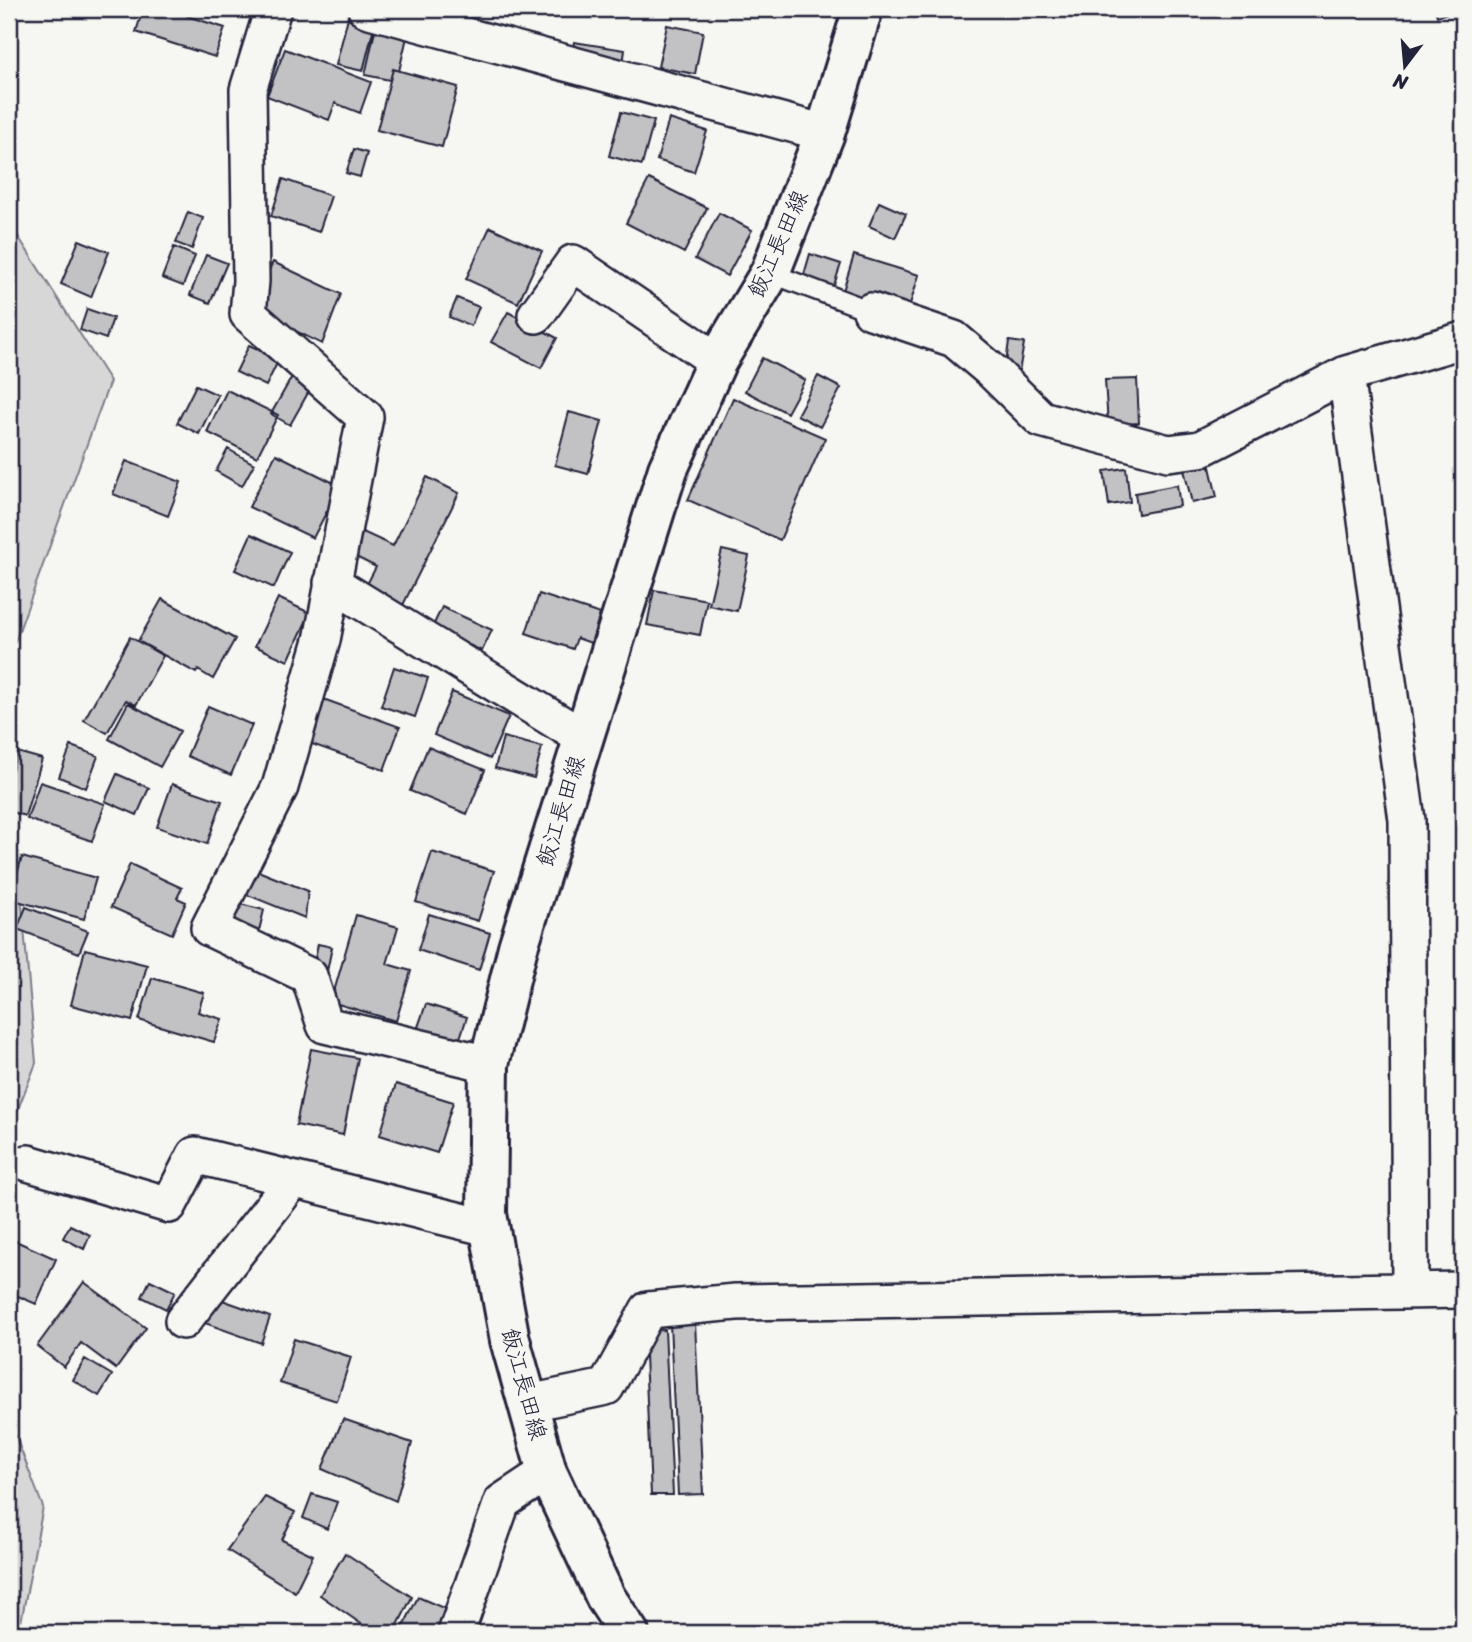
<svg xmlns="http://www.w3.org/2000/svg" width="1472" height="1642" viewBox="0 0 1472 1642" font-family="Sriracha,'Klee One',sans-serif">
  <rect width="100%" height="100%" fill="#f6f6f2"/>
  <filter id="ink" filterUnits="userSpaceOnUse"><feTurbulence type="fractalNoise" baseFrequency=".0143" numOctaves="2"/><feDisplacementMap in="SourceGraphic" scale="14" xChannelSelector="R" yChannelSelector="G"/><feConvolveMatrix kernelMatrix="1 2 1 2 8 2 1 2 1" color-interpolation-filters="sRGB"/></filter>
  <g filter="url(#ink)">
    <path fill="#d7d7d7" stroke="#7c7c89" stroke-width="2" d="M9,222L110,381L9,658Z
      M9,760L36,1063L9,1132Z
      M9,1419L43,1507L19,1633H9Z"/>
    <path fill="#c2c2c4" stroke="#22223b" stroke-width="2" d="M143,9H182L189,11L187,16L225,28L215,57L136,32Z
      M1435,9H1463L1437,16Z
      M348,17L375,23L363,71L336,65Z
      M667,25L703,32L695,74L658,67Z
      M376,26L408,33L399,71L393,69L390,80L365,75Z
      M574,42L625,50L622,71L571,63Z
      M285,49L371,82L360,113L335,103L329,120L267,96Z
      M393,69L458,87L442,147L377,130Z
      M621,112L654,121L642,165L609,156Z
      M669,119L707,131L694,172L657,160Z
      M354,149L367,153L360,177L346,173Z
      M283,179L331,196L319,232L271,216Z
      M649,179L707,208L684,253L626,223Z
      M879,202L906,214L895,238L869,226Z
      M188,212L203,218L192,249L176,243Z
      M719,213L752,230L727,276L695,259Z
      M490,227L542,251L518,303L466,279Z
      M79,240L109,252L91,297L61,284Z
      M174,247L195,256L183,286L162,278Z
      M810,254L841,264L833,288L803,278Z
      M206,255L227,263L210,303L190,295Z
      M854,255L919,275L907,314L842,294Z
      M273,262L341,294L322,344L251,309Z
      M457,298L479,307L471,326L449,317Z
      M87,309L113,318L106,339L80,330Z
      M508,312L557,338L541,368L491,342Z
      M1009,341L1024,343L1019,372L1005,370Z
      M249,345L279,359L266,386L236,372Z
      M762,358L805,380L787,413L745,391Z
      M294,373L313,384L290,425L271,414Z
      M818,376L841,388L820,427L797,415Z
      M1137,379L1139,423L1108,425L1105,380Z
      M196,385L218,395L199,434L177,423Z
      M227,390L278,415L257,457L207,432Z
      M733,398L825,438L780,540L688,500Z
      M569,412L602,421L588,474L555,465Z
      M228,449L254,464L242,486L216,471Z
      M276,454L340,486L313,538L249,507Z
      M1207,454L1217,497L1192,503L1182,461Z
      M126,461L181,482L168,516L113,494Z
      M1126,468L1130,502L1109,505L1104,471Z
      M427,477L459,493L402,607L365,588L376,567L352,555L363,532L393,546Z
      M1177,485L1180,506L1138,514L1135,493Z
      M251,534L290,552L274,588L235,570Z
      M722,550L749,556L737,611L709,605Z
      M654,590L707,600L700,635L647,625Z
      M539,594L600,614L591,643L577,638L573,649L526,633Z
      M278,598L310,613L288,661L255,646Z
      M162,599L235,639L213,679L198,670L196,673L138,641Z
      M442,607L492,630L482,651L432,628Z
      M130,637L163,656L136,705L126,700L107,733L84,720Z
      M394,667L428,678L415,717L381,706Z
      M452,692L509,716L490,759L434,735Z
      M315,696L400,727L384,770L298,739Z
      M128,703L180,731L160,767L109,739Z
      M208,706L252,725L231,775L187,756Z
      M503,737L542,747L534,778L495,768Z
      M71,746L98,756L86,788L59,777Z
      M428,747L485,770L467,814L410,791Z
      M17,752L42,759L25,816L9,811V781Z
      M117,774L149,788L137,815L105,801Z
      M40,782L105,804L92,841L27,819Z
      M172,784L222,801L207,844L157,827Z
      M432,852L494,871L478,921L416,902Z
      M22,857L96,878L84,919L10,899Z
      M130,864L182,888L177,898L186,902L172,934L111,907Z
      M253,869L308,891L305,918L243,893Z
      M236,903L264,910L257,939L229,932Z
      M26,907L88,931L79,953L17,929Z
      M429,914L490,933L479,970L418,950Z
      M356,915L398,927L387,964L411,971L396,1021L331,1002Z
      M318,944L332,947L326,976L312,973Z
      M85,949L147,965L132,1021L71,1005Z
      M152,978L204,993L198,1012L222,1019L214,1042L139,1020Z
      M426,1004L467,1017L458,1044L417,1030Z
      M311,1049L358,1058L343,1135L296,1125Z
      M396,1084L453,1102L437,1153L380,1135Z
      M70,1225L90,1235L84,1249L63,1238Z
      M9,1238L56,1259L36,1304L9,1292Z
      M150,1280L175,1292L166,1309L142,1297Z
      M84,1282L146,1328L116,1369L81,1343L64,1367L37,1346Z
      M211,1296L270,1317L261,1343L202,1322Z
      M695,1322L703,1494L678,1495L670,1323Z
      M665,1330L673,1495H651L644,1331Z
      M294,1339L351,1357L337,1401L280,1383Z
      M85,1359L112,1375L99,1396L73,1380Z
      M343,1419L412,1443L396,1501L322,1469Z
      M312,1494L337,1502L327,1529L303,1518Z
      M265,1497L295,1512L282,1540L313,1555L295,1592L227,1550Z
      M345,1553L412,1597L394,1633H374L320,1595Z
      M418,1597L448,1610L442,1633H400Z"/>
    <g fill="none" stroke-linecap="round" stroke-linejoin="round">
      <defs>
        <path id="service" d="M770,273L871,311"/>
        <path id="minor" d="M273,9L248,90L251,281L248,314L365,417L322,640L280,787L209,928L309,976L325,1025L489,1064
          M366,9L825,133
          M871,311L954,339L993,372L1041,419L1168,453L1200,449L1346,374L1463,340
          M536,315L573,263L717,361
          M1346,374L1407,820L1410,1290
          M332,583L584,738
          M28,1163L169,1205L195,1155L489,1228
          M183,1321L293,1180
          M529,1403L606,1387L648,1310L736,1302L1463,1290
          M456,1633L502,1502L547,1472"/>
        <path id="secondary" d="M629,1633L606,1598L547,1472L510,1340L487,1214L489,1064L518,947L668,469L717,361L770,273L825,133L863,9"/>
      </defs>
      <use href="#service" stroke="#22223b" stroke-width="23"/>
      <use href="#minor" stroke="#22223b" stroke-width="40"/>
      <use href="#secondary" stroke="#22223b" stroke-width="44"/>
      <use href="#service" stroke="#f6f6f2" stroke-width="18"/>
      <use href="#minor" stroke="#f6f6f2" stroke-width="35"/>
      <use href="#secondary" stroke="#f6f6f2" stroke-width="38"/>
    </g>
  </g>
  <g text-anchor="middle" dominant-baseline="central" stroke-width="7" stroke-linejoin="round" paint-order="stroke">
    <g font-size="23" fill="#22223b" stroke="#f6f6f2">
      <text transform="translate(778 244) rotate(-66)">飯江長田線</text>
      <text transform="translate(561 811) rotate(-73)">飯江長田線</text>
      <text transform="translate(524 1384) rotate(75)">飯江長田線</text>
    </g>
  </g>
  <rect width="1472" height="1642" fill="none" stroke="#f6f6f2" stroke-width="35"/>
  <rect x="18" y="18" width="1437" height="1607" fill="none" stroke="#22223b" stroke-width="2.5" filter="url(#ink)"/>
  <g transform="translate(1405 66) rotate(196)" stroke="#f6f6f2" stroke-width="5" paint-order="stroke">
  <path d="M0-5L12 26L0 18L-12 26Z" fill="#22223b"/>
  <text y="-10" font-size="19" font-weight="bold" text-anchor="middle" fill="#22223b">N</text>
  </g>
</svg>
